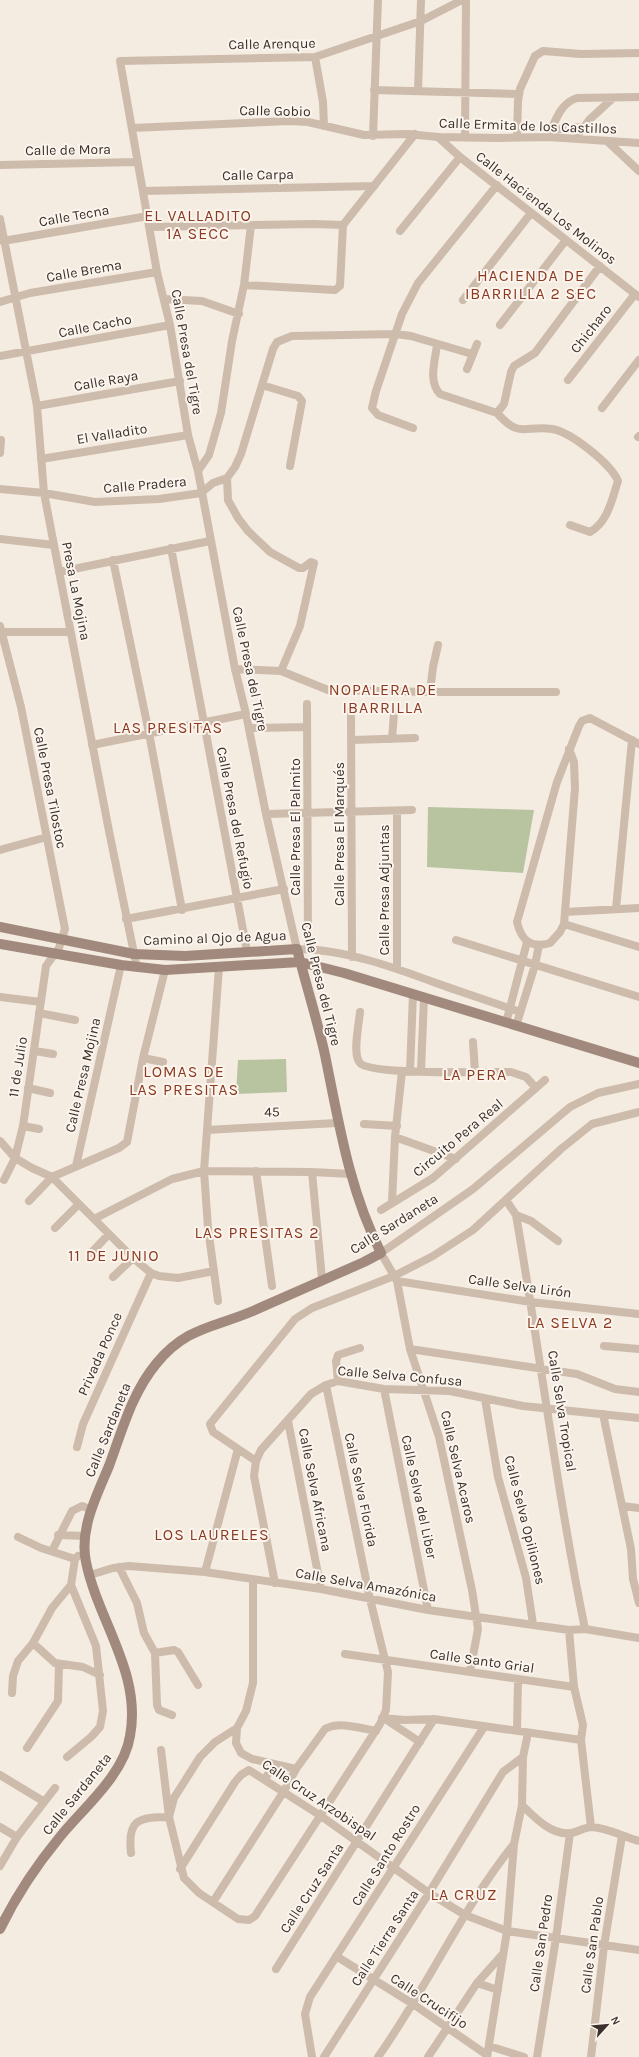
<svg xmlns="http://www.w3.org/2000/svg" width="639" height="2057" viewBox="0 0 639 2057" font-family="Karla,sans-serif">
  <rect width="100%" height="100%" fill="#f4ebe1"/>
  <path fill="#b8c4a0" d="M428,807L534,810L523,873L427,867Z
    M286,1059L287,1092L236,1094L238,1060Z"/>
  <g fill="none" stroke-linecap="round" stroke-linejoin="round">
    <path stroke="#cdbbac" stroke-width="8" d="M462,0L421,21L315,57L120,61L157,272L170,325L188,435L198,471L235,669L246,714L266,814L297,949C343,949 393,967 436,983C464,993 492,1002 520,1012
      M315,57L323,102L324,126
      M374,90L519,94
      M418,91L421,0
      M132,128L289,121L308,122L364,135L408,134L438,137L497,138L548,137L639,143
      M551,130L582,127
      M373,136L378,0
      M438,137L460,157L639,297
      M517,137L518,101L520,89L535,56L543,51L581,54L639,53
      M548,137C555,122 560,103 577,98L639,97
      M465,138L466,0
      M576,138L589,120L613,98
      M607,141L639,171
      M0,165L137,162
      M143,191L374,186
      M0,219L37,406L44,493L109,831L137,968
      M150,227L314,224L343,225
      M400,231L460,157
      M3,241L148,216
      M244,285L335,290L340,286L343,225L415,134
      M164,299L202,301L239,314
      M463,300L531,213
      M0,302L30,293L157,272
      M500,325L566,240
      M437,345C435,361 428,382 440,394L497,413L504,404L511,372L514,366L535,353L600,266
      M0,356L170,325
      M467,369L477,344
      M568,380L635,294
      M262,385L298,396L302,401L290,466
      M37,406L180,381
      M602,408L639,360
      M497,413C520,439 524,425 552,429C571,432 611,464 618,481C612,499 608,522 590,532L570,525
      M413,428L378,415L372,408L376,391L402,314L418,283L497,185
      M638,437L639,436
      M0,453L1,440
      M41,459L188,435
      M198,471L209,455L221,413L232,341L244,285L251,225
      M227,478L228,500L238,518L248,531L270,552L299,568H303L311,562L314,563L300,626L281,671
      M0,489L44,493L95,502L159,499L201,493L213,483L227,478L235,467L241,454L273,349L277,342L292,336L396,334L411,336L472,354
      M0,539L54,545
      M171,548L247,951
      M113,560L149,733L182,910
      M59,572L210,541
      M0,626L21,707L65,929L59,948L46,966L23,1126L15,1158L4,1180
      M0,632H70
      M235,669L281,671L328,690L430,692H556
      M430,692L433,667L438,645
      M307,704L308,949
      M351,710L352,957
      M249,728L307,727
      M392,739L394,713
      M352,740L415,738
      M92,745L246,714
      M569,749L574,762L575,788L564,924L560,932L550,943C531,949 521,940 517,922L557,782L579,726L582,721L590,718L639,744
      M397,811V968
      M266,814L412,810
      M0,850L47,837
      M616,909L632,740
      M565,912L639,908
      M126,919L284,889
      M564,924L639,947
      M456,940L639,997
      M0,997L41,1002
      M360,1012C359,1024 352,1055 360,1063C369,1075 490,1072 511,1072L526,1077L536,1088
      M39,1013L75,1020
      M506,1023L527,942
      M516,1026L535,965L539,945
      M473,1042L475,1072
      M35,1051L53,1054
      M143,1058L163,1062
      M410,1071L413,994
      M421,1071L424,997
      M28,1088L50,1093
      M364,1124L397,1126
      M23,1126L39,1129
      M207,1130L337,1123
      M395,1137L456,1159
      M0,1141L15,1158L32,1168L52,1177L133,1258L151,1273L159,1276L178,1278L214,1271
      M76,1166L121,965
      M256,1171L272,1286
      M312,1172L322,1279
      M506,1200L516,1215C540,1353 557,1492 585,1629
      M29,1201L52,1177L119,1148L127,1142L143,1058L165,970
      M392,1202L395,1137L402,1071
      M381,1210L433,1178L545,1080
      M516,1215L531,1221L558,1241
      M94,1219L172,1179L204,1171L312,1172L350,1174
      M55,1228L79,1204
      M91,1253L109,1234
      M113,1277L133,1258
      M397,1281L531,1302L639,1314
      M218,1301L208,1228L204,1171L219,967
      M604,1346L639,1349
      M410,1349L577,1374L615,1389L639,1392
      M338,1381L336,1361L338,1355L360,1348
      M384,1389L428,1610
      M485,1399L498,1477L526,1578L533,1624
      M603,1414L631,1549L633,1579L639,1603
      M288,1421L321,1589
      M77,1447L83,1424L151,1273
      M256,1461L213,1432L210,1424L295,1319L312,1308L394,1276L433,1256L473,1230L561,1149L592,1124L639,1112
      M622,1506L639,1508
      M58,1535L86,1536
      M18,1537L41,1548L75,1559L78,1556
      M52,1551L72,1511L82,1506L92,1510
      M119,1567L137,1603L144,1633L155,1653L157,1705L159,1710L172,1715
      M205,1572L238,1449
      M90,1575L113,1568L129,1566L205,1572L321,1589L428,1610L569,1630L585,1629L639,1638
      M253,1580V1683L246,1711L237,1728L236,1743L241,1753L252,1759L296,1769
      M275,1583L254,1476L256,1461L261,1450L311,1394L326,1385L338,1381L384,1389L450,1391L523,1406L639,1418
      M569,1630L574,1687L583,1725L581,1740L591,1827
      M33,1643L55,1663L83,1667L100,1675
      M155,1653L174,1650L178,1652L198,1685
      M345,1654L574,1687
      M470,1672L478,1629L472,1590L439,1437L410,1349L397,1281L381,1253L473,1189L570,1107L598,1093L639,1084
      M12,1693L13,1676L18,1661L33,1643L52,1608L71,1585
      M382,1718L405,1720L434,1719L581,1740
      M385,1719L420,1742
      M517,1731L518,1679
      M27,1748L58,1701L59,1665
      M161,1750L169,1817L184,1878L199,1893L238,1919L249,1920L255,1916L380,1724L386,1710L388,1672L370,1599L326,1385
      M67,1757L91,1737L100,1727L103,1711L96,1646L71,1585L75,1559
      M0,1775L43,1801
      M265,1779L274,1764
      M522,1805C534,1817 552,1836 571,1833C578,1832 584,1827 592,1827C608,1828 624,1837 639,1841
      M0,1827L17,1837
      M131,1853C127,1819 139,1817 169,1817L174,1798L200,1757L215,1742L237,1728
      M0,1866L17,1837L55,1788
      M180,1869L235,1782L241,1775L249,1770L321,1816L429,1893L465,1915L507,1931L639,1950
      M213,1902L284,1791L296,1769L325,1729C339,1721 360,1728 376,1731
      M336,1956L413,2004L487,2055
      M276,1969L434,1719
      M477,1983L498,1990
      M489,2046L524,2057
      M312,2057L305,2014L310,1997L484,1727
      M324,2057L429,1893L503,1772L523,1757
      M378,2057C427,1988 461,1910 514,1844
      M428,2057L477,1983L502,1955
      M487,2057L507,1931L514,1844L522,1805L523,1757L528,1733
      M537,2057L556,1938L570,1833
      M591,2057L604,1946L622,1836"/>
    <path stroke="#a18a7d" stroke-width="10" d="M0,927L134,954L185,956L297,949C306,985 317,1019 325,1055C339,1123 349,1190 381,1253L364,1262C327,1278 290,1295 253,1311C213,1328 186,1327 156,1364C132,1393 122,1431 109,1466C97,1495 79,1529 86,1562C98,1621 142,1673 130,1736C124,1775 83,1808 59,1838C36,1866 16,1896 0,1929
      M0,944L121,965L165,970L300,962L344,973L639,1063"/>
  </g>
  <g text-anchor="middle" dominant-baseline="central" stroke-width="4" stroke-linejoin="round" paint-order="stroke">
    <g font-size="14" fill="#3b302b" stroke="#fbf5ee">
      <text transform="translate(272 44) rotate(-1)">Calle Arenque</text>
      <text transform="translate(275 111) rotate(1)">Calle Gobio</text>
      <text transform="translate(528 126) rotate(2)">Calle Ermita de los Castillos</text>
      <text transform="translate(68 150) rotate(-1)">Calle de Mora</text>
      <text transform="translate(258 175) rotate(-1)">Calle Carpa</text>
      <text transform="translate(546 208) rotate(38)">Calle Hacienda Los Molinos</text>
      <text transform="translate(74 216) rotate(-10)">Calle Tecna</text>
      <text transform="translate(84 271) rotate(-10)">Calle Brema</text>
      <text transform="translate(95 326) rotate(-11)">Calle Cacho</text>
      <text transform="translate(591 329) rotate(-52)">Chicharo</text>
      <text transform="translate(187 352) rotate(80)">Calle Presa del Tigre</text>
      <text transform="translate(106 381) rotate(-10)">Calle Raya</text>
      <text transform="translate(112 434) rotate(-9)">El Valladito</text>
      <text transform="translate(145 485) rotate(-5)">Calle Pradera</text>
      <text transform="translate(76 591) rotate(79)">Presa La Mojina</text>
      <text transform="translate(250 669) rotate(78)">Calle Presa del Tigre</text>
      <text transform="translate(50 788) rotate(79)">Calle Presa Tilostoc</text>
      <text transform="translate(235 818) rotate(79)">Calle Presa del Refugio</text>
      <text transform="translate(295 827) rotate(-90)">Calle Presa El Palmito</text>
      <text transform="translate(339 834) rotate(-90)">Calle Presa El Marqués</text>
      <text transform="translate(384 890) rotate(-90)">Calle Presa Adjuntas</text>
      <text transform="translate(215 938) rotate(-2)">Camino al Ojo de Agua</text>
      <text transform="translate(321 984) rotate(76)">Calle Presa del Tigre</text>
      <text transform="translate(18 1067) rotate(-81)">11 de Julio</text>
      <text transform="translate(83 1075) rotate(-77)">Calle Presa Mojina</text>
      <text transform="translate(272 1112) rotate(-2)">45</text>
      <text transform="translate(458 1138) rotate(-40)">Circuito Pera Real</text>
      <text transform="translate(394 1224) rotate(-32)">Calle Sardaneta</text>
      <text transform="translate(520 1286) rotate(8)">Calle Selva Lirón</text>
      <text transform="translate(100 1354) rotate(-66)">Privada Ponce</text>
      <text transform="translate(400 1376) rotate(5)">Calle Selva Confusa</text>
      <text transform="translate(562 1411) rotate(81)">Calle Selva Tropical</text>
      <text transform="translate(108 1430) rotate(-68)">Calle Sardaneta</text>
      <text transform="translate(458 1467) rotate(77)">Calle Selva Acaros</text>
      <text transform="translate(315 1490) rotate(79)">Calle Selva Africana</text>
      <text transform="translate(361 1490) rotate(78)">Calle Selva Florida</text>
      <text transform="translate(419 1497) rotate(78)">Calle Selva del Liber</text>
      <text transform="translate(525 1520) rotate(76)">Calle Selva Opiliones</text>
      <text transform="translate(366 1585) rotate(10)">Calle Selva Amazónica</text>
      <text transform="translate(482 1661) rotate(8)">Calle Santo Grial</text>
      <text transform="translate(77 1794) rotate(-51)">Calle Sardaneta</text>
      <text transform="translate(319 1800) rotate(34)">Calle Cruz Arzobispal</text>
      <text transform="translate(386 1855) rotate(-58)">Calle Santo Rostro</text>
      <text transform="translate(312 1888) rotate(-57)">Calle Cruz Santa</text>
      <text transform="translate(385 1938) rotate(-57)">Calle Tierra Santa</text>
      <text transform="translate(541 1943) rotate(-82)">Calle San Pedro</text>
      <text transform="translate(592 1945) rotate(-82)">Calle San Pablo</text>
      <text transform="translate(429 2001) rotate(33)">Calle Crucifijo</text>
    </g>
    <g font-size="16" letter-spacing="1" fill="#8c3b22" stroke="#fbf5ee">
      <text x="198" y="215">EL VALLADITO<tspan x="198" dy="18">1A SECC</tspan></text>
      <text x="531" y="275">HACIENDA DE<tspan x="531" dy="18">IBARRILLA 2 SEC</tspan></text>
      <text x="383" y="689">NOPALERA DE<tspan x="383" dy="18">IBARRILLA</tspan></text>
      <text x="168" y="727">LAS PRESITAS</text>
      <text x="184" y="1071">LOMAS DE<tspan x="184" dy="18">LAS PRESITAS</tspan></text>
      <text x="475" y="1074">LA PERA</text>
      <text x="257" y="1232">LAS PRESITAS 2</text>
      <text x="114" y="1255">11 DE JUNIO</text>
      <text x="570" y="1322">LA SELVA 2</text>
      <text x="212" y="1534">LOS LAURELES</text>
      <text x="464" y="1894">LA CRUZ</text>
    </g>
  </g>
  <g transform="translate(607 2025) rotate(63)" stroke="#fbf5ee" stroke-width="3" paint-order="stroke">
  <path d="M0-3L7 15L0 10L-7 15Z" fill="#3b302b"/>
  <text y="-6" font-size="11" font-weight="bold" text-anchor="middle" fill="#3b302b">N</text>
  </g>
</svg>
